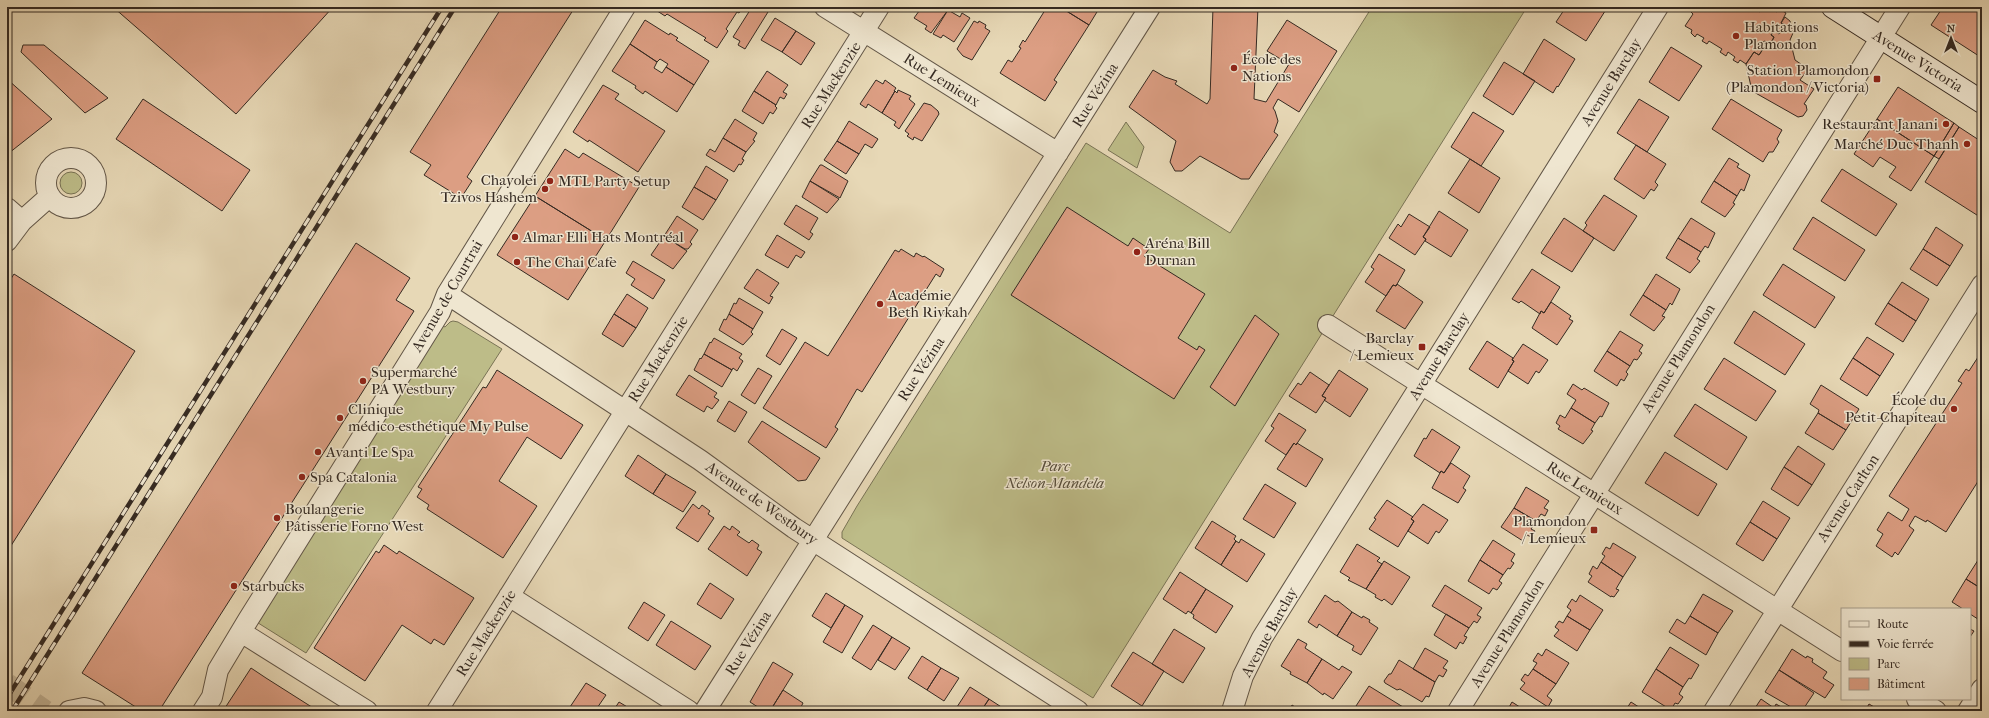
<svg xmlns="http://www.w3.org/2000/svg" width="1989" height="718" viewBox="0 0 1989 718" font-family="'IM FELL French Canon',serif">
  <rect width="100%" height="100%" fill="#e7d8b6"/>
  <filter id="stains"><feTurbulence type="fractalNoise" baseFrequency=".005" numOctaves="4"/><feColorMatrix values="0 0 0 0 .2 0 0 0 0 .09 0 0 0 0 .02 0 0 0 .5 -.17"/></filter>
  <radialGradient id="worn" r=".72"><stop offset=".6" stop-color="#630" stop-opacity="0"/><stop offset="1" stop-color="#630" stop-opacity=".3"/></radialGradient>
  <path fill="#bdbc88" stroke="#797355" d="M1372,7H1527L1093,698L842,538V532L857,506L1086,143L1230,233Z
    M1126,122L1144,147L1137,168L1108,150Z
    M60 183a11 11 0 1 1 22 0a11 11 0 1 1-22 0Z
    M453,321L458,322L502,349L306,653L255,621L441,325L445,327L450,322Z"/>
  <path fill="#dc9e83" stroke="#352a22" d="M113,7H333L236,114Z
    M502,7H575L467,177L472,181L461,198L424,175L431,165L410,152Z
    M651,7H743L739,13L737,12L726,29L728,31L717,48L704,40L706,38L667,14L665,16Z
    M752,7H761L768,12L745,49L738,45L740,41L733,37Z
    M922,7H944L948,10L931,33L925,29L927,26L914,18Z
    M1047,7H1060L1089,25L1054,80L1057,82L1045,101L1000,73L1008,60L1012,62L1021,48L1019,47L1023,40L1025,42Z
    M1060,7H1100L1089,25Z
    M1213,7H1258L1254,99L1266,102L1289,64L1267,51L1287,20L1337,51L1299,112L1278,99L1273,108L1275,111L1278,121L1274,132L1278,135L1249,179H1241L1200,156L1182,171H1175L1170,162L1176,141L1129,107L1153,70L1165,77L1177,81L1175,84L1207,104L1210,99Z
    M1566,7H1606L1607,8L1586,41L1556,22Z
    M1695,7H1753L1760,12L1763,7H1770L1777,12L1779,9L1786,13L1781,23L1785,25L1779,34L1774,30L1771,35L1774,37L1770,45L1764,41L1760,47L1763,49L1759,55L1754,52L1746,64L1740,60L1738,63L1733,60L1735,57L1728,52L1726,56L1720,52L1722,49L1709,41L1707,44L1702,41L1704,38L1697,34L1695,37L1691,33L1692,30L1685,26L1693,14L1691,12Z
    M1943,7H1972L1982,13V58L1931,25Z
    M948,10L960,17L962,13L970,18L954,42L943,35L941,38L933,34Z
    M1785,17L1790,21L1793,33L1790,40L1795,60L1808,69L1800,80L1814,89L1804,104L1806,105L1807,110L1803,116L1798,117L1752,91L1746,64L1754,52L1759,55L1763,49L1760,47L1764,41L1770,45L1774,37L1771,35L1774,30L1779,34L1785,25L1781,23Z
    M775,18L796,31L782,52L761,40Z
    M645,20L669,35L670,33L678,38L676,40L709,61L694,85L666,67L668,64L660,59L657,62L630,44Z
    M974,21L978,23L979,21L986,25L985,28L990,31L972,60L963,56L957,49Z
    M796,31L815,43L801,65L782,52Z
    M1544,39L1575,59L1558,87L1557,86L1553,93L1523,74Z
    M630,44L657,62L654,68L662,73L666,67L694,85L677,112L645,91L643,94L635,88L636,86L612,71Z
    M23,45H44L108,98L85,113L21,52Z
    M1671,47L1702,66L1679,101L1649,82Z
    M1504,62L1535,81L1513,115L1483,96Z
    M767,71L788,85L783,92L787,94L784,99L780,97L776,105L754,91Z
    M7,79L52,119L9,153L7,151Z
    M876,80L883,84L885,80L896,88L894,91H895L882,113L868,104L866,108L860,104Z
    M603,85L619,94L615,99L665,131L638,172L589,140L588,142L573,132Z
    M1898,87L1954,123L1934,156L1877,119Z
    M898,90L911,96L909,99L915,104L899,129L894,125L896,122L882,113L895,91L897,93Z
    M754,91L776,105L775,106L777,108L773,114L770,112L763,124L742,111Z
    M143,99L250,170L222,211L116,139Z
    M1639,99L1669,117L1647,152L1617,133Z
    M1731,99L1782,130L1777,139L1779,142L1773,152H1769L1763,162L1712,129Z
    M924,103L931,105L938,111L939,114L922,141L914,137L913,140L907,136L909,134L905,131Z
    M1473,112L1504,131L1481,166L1451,147Z
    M735,119L757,133L753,140L755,141L746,152L723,138Z
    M1877,119L1934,156L1911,191L1889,177L1896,167L1880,157L1873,167L1854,154Z
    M849,121L878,139L872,148L865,144L859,154L837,141Z
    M1954,123L1959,127L1939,159L1934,156Z
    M1959,127L1982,142V214L1980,217L1925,182Z
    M723,138L746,152L742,159L744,160L741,165L739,164L734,172L706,155L710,149L715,152Z
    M837,141L859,154L846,174L824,160Z
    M1636,145L1666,164L1655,182L1658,185L1654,191L1651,189L1644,199L1614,179Z
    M565,149L579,158L583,153L639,187L606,240L535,196Z
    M1729,158L1739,164L1737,167L1750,175L1744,191L1741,189L1737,196L1714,181Z
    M1470,159L1500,178L1479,213L1448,193Z
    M820,165H822L848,181L840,198L810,181Z
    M706,166L728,180L716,200L694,187Z
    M1842,169L1897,204L1876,236L1821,201Z
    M810,181L839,199L827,213L802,197Z
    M1714,181L1737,196L1733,203L1735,204L1725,217L1701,202Z
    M694,187L716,200L703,220L682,207Z
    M1604,195L1637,216L1614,251L1583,231L1587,225L1585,223Z
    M535,196L606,240L568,300L497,255Z
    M796,205L818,218L810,232L813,234L809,240L784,224Z
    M1067,207L1128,246L1133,238L1149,249L1144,256L1205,294L1178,338L1197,350L1199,346L1205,350L1174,399L1011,295Z
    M1439,211L1468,230L1451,257L1425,241L1426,239L1423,237Z
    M1409,214L1430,227L1423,237L1426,239L1415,255L1389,238L1398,224L1401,227Z
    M677,216L698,230L690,242L692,244L688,249H685L664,236Z
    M1813,217L1865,250L1845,281L1793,249Z
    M1564,218L1594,238L1572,272L1541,253Z
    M1691,218L1715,233L1708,248L1705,246L1701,252L1678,238Z
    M1936,227L1963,245L1950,266L1923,249Z
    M777,235L805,252L801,258L796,255L788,268L765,255Z
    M664,236L687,251L673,269L651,255Z
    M1678,238L1701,252L1697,259L1700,261L1690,273L1666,258Z
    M356,243L410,278L396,300L414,311L159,711H142L82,673Z
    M901,249L914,257L916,253L923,257L924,256L944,269L940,277L936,274L862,392L857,389L835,427L838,429L826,448L763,408L805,342L828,356L895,250L899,252Z
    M1923,249L1950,266L1937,286L1910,269Z
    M1379,254L1405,270L1396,286L1393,285L1386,296L1365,282L1374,269L1371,267Z
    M633,261L665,280L653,299L631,285L635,279L626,273Z
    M1783,264L1835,297L1815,328L1763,295Z
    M757,269L779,283L770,296L773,297L769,304L744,288Z
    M1532,269L1560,287L1544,313L1541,311L1540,314L1521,301L1519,303L1512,299Z
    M14,274L135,351L7,552V285Z
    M1656,274L1680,289L1672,305L1670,303L1666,310L1643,295Z
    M1902,282L1929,299L1916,321L1888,303Z
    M1397,284L1423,302L1405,329L1376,311L1393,285L1396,286Z
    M627,294L648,308L636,328L614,314Z
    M1643,295L1666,310L1662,316L1665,317L1654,331L1630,315Z
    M739,298L763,312L753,329L729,314L734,303L736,304Z
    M1551,302L1571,316L1569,319L1573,321L1557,345L1532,328L1541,311L1544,313Z
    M1888,303L1916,321L1903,342L1875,324Z
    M1754,311L1805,344L1785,375L1734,343Z
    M614,314L636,328L623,347L602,334Z
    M729,314L753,329L751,332L753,334L743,345L719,330L724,319L726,320Z
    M1255,315L1279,334L1235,406L1210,387Z
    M782,329L797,338L780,365L766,356Z
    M1620,331L1643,345L1639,351L1642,353L1637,360L1634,359L1630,366L1607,351Z
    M1867,337L1894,354L1880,376L1853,358Z
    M714,338L742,354L739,358L743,361L737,371L733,368L732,370L704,354L710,342L711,343Z
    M1487,341L1513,358L1512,360L1514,361L1498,388L1469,369Z
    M1523,344L1548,360L1539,373L1536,371L1528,384L1508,371L1514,361L1512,360Z
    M1607,351L1630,366L1626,372L1628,374L1624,381L1621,379L1617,386L1594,371Z
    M1982,351V475L1946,532L1927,520L1926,522L1915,516L1909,526L1914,530L1898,555L1895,552L1892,557L1876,546L1883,534L1877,530L1888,512L1902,521L1909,509L1889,496L1962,383L1958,381L1966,369L1969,371Z
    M704,354L732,370L722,387L694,370L700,358L701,359Z
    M1724,358L1776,391L1756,421L1704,389Z
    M1853,358L1880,376L1867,396L1840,379Z
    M758,368L772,376L755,404L741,395Z
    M497,370L583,425L561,459L527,437L499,481L537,506L503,558L427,509L429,505L417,497L422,489L418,487L483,387L486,388Z
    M1339,370L1368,389L1350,417L1324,400L1326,398L1322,396Z
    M1310,372L1329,385L1322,396L1326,398L1316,413L1289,396L1298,383L1301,385Z
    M689,375L717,393L714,397L719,400L712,409L707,406L704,412L676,395Z
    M1573,384L1582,390L1584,388L1609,403L1602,417L1600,416L1595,423L1571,408L1576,400L1567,394Z
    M1821,385L1859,409L1846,430L1818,413L1819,410L1810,404Z
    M729,401L747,412L735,432L717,421Z
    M1695,404L1747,437L1727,470L1674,436Z
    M1571,408L1595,423L1591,430L1593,431L1583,444L1558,429L1560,426L1556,423L1560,415L1565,418Z
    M1279,413L1306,430L1296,445L1294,443L1286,455L1265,441L1274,428L1271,426Z
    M1818,413L1846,430L1833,450L1805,433Z
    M762,421L820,458L806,480L798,481L748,442Z
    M1432,429L1460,447L1444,473L1441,471L1440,473L1414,456L1424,438L1426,439Z
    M1294,443L1296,445L1297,443L1323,459L1306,487L1277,469Z
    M1798,446L1825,464L1812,485L1784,467Z
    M1665,452L1717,484L1698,516L1645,483Z
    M638,455L666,474L653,494L625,476Z
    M1451,463L1470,476L1463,488L1466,490L1458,503L1432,488L1441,471L1444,473Z
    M1784,467L1812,485L1798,506L1771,489Z
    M666,474L696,492L683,512L653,494Z
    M1265,484L1296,503L1274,538L1243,519Z
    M1526,487L1549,501L1544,508L1548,510L1545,516L1541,514L1536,521L1514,508Z
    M1387,500L1413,517L1411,519L1414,521L1398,547L1369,529L1376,519L1374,518Z
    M1763,501L1790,518L1777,539L1750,522Z
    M693,504L699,509L702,505L710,511L708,514L714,518L698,542L676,528Z
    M1423,504L1448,520L1439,533L1436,531L1428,544L1408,531L1414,521L1411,519Z
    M1514,508L1536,521L1531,529L1535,531L1531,537L1527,535L1523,541L1501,527Z
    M1212,521L1236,536L1234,539L1236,541L1221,565L1195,548Z
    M1750,522L1777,539L1763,561L1736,544Z
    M724,526L730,530L732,526L740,532L737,535L749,543L752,540L759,545L757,549L762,552L747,576L708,549Z
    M1241,539L1265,554L1247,582L1221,565L1236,541L1239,543Z
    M1493,540L1515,554L1511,561L1514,563L1510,569L1508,568L1503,575L1480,560Z
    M1613,543L1636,557L1623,577L1601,562L1605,556L1602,554L1606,547L1610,549Z
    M1357,544L1380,558L1377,561L1382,564L1366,589L1348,580L1350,578L1340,572Z
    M384,545L397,554L399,551L474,598L444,645L434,639L431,644L402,625L365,681L314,648L376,551L379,553Z
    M1980,557L1982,558V589L1966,579Z
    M1480,560L1503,575L1499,581L1502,583L1497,590L1493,588L1489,594L1468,581Z
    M1384,561L1410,577L1392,605L1384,599L1382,601L1375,597L1376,595L1366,589Z
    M1601,562L1623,577L1616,589L1619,590L1614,597L1611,596V597L1588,582L1592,576L1589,574L1593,566L1597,569Z
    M1180,572L1206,589L1191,613L1188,611L1186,614L1163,599Z
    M1966,579L1982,589L1981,621L1970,614V609H1963L1952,602Z
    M710,583L734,599L721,619L697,604Z
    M1445,585L1482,608L1477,615L1481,617L1477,623L1474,621L1469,628L1432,606Z
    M1206,589L1233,606L1216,633L1193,618L1194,615L1191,613Z
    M826,593L845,605L831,628L812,616Z
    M1703,594L1733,611L1718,633L1690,616Z
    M1325,595L1335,602L1338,601L1352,612L1337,636L1319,624L1317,628L1308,622Z
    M1580,595L1603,610L1590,630L1567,616L1571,610L1567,607L1572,599L1576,602Z
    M644,602L665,615L648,641L628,628Z
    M845,605L863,616L842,653L823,642Z
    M1352,612L1362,618L1363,616L1370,620L1369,622L1378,628L1361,655L1352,650L1354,646L1337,636Z
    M1446,614L1469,628L1464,636L1467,637L1463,644L1460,642L1456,649L1434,635Z
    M1567,616L1590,630L1577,651L1554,636L1559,630L1555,627L1559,621L1563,623Z
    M1690,616L1718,633L1706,655L1669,632L1677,619L1685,624Z
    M671,621L711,646L695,670L656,645Z
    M873,625L892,637L871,670L852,658Z
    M1174,629L1205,648L1183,683L1152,664Z
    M1970,629L1974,631L1970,637Z
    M892,637L910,648L895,670L878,660Z
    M1298,639L1307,644L1305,648L1322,659L1307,683L1290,674L1291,672L1281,666Z
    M1670,647L1699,665L1691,679L1689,678L1683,687L1656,669Z
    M1425,648L1448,661L1443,668L1447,670L1443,677L1439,675L1435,682L1413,669Z
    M1546,649L1569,663L1556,684L1533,669L1537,663L1533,661L1538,653L1542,656Z
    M1792,649L1806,658L1807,656L1813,659L1812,662L1827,672L1823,678L1834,685L1825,698L1779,670Z
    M1133,652L1164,671L1142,706L1111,686Z
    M922,656L941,668L927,690L908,678Z
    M1322,659L1339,670L1342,666L1352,672L1333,699L1324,693L1323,695L1307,683Z
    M1399,660L1435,682L1429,697L1426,696L1422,702L1400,689L1397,690L1385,683L1384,681L1389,674H1391Z
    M773,662L793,674L770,711H764L750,702Z
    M251,668L266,678L318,711H223Z
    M941,668L959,678L944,701L927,690Z
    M1533,669L1556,684L1547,696L1552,700L1548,707L1520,689L1525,683L1521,680L1525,674L1528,676Z
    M1656,669L1683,687L1679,694L1683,697L1678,704L1675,703L1671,710L1642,692Z
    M1779,670L1814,693L1802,711H1798L1765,692Z
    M586,683L606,695L595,711H576L570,707Z
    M1369,686L1403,707L1401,711H1364L1356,706Z
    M970,687L989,699L981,711H957L955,710Z
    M783,690L803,703L799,711H770Z
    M989,699L1006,710L1005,711H981Z
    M1761,699L1774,708L1776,704L1783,708L1781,711H1753Z
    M619,702L634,711H613Z
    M1512,702L1526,711H1502L1505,707L1508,709Z
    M1631,702L1645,711H1625Z
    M1869,704L1881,711H1865Z
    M1292,705L1301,711H1289Z"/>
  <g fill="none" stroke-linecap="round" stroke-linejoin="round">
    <path stroke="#c3b598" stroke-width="22" stroke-dasharray="22 11" stroke-linecap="butt" d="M7,684L45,711"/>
    <defs>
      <path id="street" d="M825,7L1058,153
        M46 183a25 25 0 1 1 50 0a25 25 0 1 1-50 0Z
        M7,208L22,221
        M7,241L22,221L50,196
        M447,294L700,460L794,528L1078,711
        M1328,325L1842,651
        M509,596L689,711
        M241,632L367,711
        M1917,699L1936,711
        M69,711L84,708L96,711
        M203,711L212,697L218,670L248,620L440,312L447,294L625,7
        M437,711L879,7
        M705,711L1150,7
        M1232,711L1243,676L1262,638L1658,7
        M1458,711L1900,7
        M1714,711L1982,285
        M1968,711L1982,689"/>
      <path id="secondary" d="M1833,7L1982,102"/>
    </defs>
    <use href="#street" stroke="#625647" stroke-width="22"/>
    <use href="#secondary" stroke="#352a22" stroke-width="24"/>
    <use href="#street" stroke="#efe6d0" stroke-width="20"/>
    <use href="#secondary" stroke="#efe6d0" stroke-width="22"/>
    <defs>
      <path id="rail" d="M7,698L442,7
        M12,711L455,7"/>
    </defs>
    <use href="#rail" stroke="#352a22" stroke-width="4.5"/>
    <use href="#rail" stroke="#efe6d0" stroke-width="3" stroke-dasharray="9" stroke-linecap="butt"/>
  </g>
  <g fill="#8f2418" stroke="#efe6d0" stroke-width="1.5">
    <circle cx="1736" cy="36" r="4"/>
    <circle cx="1234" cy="68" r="4"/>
    <rect x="1873" y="75" width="8" height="8" rx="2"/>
    <circle cx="1946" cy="124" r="4"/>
    <circle cx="1967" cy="144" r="4"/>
    <circle cx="550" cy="181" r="4"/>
    <circle cx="545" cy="189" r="4"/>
    <circle cx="515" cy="237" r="4"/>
    <circle cx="1137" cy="252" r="4"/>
    <circle cx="517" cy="262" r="4"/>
    <circle cx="880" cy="304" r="4"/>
    <rect x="1418" y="343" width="8" height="8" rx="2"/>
    <circle cx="363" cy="381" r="4"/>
    <circle cx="1954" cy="409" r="4"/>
    <circle cx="340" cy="418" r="4"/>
    <circle cx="318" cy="452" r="4"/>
    <circle cx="302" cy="477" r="4"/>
    <circle cx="277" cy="518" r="4"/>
    <rect x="1590" y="526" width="8" height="8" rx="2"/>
    <circle cx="234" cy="586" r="4"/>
  </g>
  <g text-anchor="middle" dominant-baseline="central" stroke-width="3" stroke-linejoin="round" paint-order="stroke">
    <g font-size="15" fill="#352a22" stroke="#efe6d0" text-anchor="start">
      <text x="1744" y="27">Habitations<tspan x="1744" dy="17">Plamondon</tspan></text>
      <text x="1242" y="59">École des<tspan x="1242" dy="17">Nations</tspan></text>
      <text x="1869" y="70" text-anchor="end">Station Plamondon<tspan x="1869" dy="17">(Plamondon / Victoria)</tspan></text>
      <text x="1938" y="124" text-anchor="end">Restaurant Janani</text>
      <text x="1959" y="144" text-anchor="end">Marché Duc Thanh</text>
      <text x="537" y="180" text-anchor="end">Chayolei<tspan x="537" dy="17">Tzivos Hashem</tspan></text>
      <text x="558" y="181">MTL Party Setup</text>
      <text x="523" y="237">Almar Elli Hats Montréal</text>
      <text x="1145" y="243">Aréna Bill<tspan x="1145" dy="17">Durnan</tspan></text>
      <text x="525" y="262">The Chai Cafe</text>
      <text x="888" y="295">Académie<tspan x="888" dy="17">Beth Rivkah</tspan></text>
      <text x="1414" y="338" text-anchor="end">Barclay<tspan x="1414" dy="17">/ Lemieux</tspan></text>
      <text x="371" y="372">Supermarché<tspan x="371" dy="17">PA Westbury</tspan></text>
      <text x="1946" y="400" text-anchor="end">École du<tspan x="1946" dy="17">Petit-Chapiteau</tspan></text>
      <text x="348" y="409">Clinique<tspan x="348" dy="17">médico-esthétique My Pulse</tspan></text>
      <text x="326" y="452">Avanti Le Spa</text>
      <text x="310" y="477">Spa Catalonia</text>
      <text x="285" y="509">Boulangerie<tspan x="285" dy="17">Pâtisserie Forno West</tspan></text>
      <text x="1586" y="521" text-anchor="end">Plamondon<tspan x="1586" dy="17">/ Lemieux</tspan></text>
      <text x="242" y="586">Starbucks</text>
    </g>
    <g font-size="15" fill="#352a22" stroke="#efe6d0">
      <text transform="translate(1918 61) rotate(32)">Avenue Victoria</text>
      <text transform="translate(942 80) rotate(32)">Rue Lemieux</text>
      <text transform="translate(1611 82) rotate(-58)">Avenue Barclay</text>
      <text transform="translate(831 85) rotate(-58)">Rue Mackenzie</text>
      <text transform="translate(1095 95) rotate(-58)">Rue Vézina</text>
      <text transform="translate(447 296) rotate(-60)">Avenue de Courtrai</text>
      <text transform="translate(1439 356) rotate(-58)">Avenue Barclay</text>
      <text transform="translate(1678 358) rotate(-58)">Avenue Plamondon</text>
      <text transform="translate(658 359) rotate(-58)">Rue Mackenzie</text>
      <text transform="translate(921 369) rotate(-57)">Rue Vézina</text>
      <text transform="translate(1585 488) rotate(32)">Rue Lemieux</text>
      <text transform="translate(1848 498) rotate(-57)">Avenue Carlton</text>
      <text transform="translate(762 503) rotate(35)">Avenue de Westbury</text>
      <text transform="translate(1269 632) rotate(-61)">Avenue Barclay</text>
      <text transform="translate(486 633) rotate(-58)">Rue Mackenzie</text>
      <text transform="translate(1507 633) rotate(-58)">Avenue Plamondon</text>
      <text transform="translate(748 643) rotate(-58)">Rue Vézina</text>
    </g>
    <g font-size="15" font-style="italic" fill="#574e3c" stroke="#efe6d0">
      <text x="1055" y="466">Parc<tspan x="1055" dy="17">Nelson-Mandela</tspan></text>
    </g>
  </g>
  <rect width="1989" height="718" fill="none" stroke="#e7d8b6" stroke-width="24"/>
  <rect x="8" y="8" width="1973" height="702" fill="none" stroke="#352a22" stroke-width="2"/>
  <rect x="12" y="12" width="1965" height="694" fill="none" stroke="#352a22"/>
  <rect x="1841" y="608" width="130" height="92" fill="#efe6d0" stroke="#a59b8a"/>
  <rect x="1849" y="621" width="20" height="6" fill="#efe6d0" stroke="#a59b8a"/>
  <text x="1877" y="628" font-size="12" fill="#352a22">Route</text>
  <rect x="1849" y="641" width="20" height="6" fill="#352a22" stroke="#a59b8a"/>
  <text x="1877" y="648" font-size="12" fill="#352a22">Voie ferrée</text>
  <rect x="1849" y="658" width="20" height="12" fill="#bdbc88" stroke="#a59b8a"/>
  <text x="1877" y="668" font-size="12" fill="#352a22">Parc</text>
  <rect x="1849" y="678" width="20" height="12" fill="#dc9e83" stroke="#a59b8a"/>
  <text x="1877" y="688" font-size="12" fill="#352a22">Bâtiment</text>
  <g transform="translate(1951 38)" stroke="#efe6d0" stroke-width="3" paint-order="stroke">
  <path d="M0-3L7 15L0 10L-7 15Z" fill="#352a22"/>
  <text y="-6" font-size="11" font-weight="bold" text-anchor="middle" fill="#352a22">N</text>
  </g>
  <rect width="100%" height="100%" filter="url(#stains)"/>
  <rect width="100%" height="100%" fill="url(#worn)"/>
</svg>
